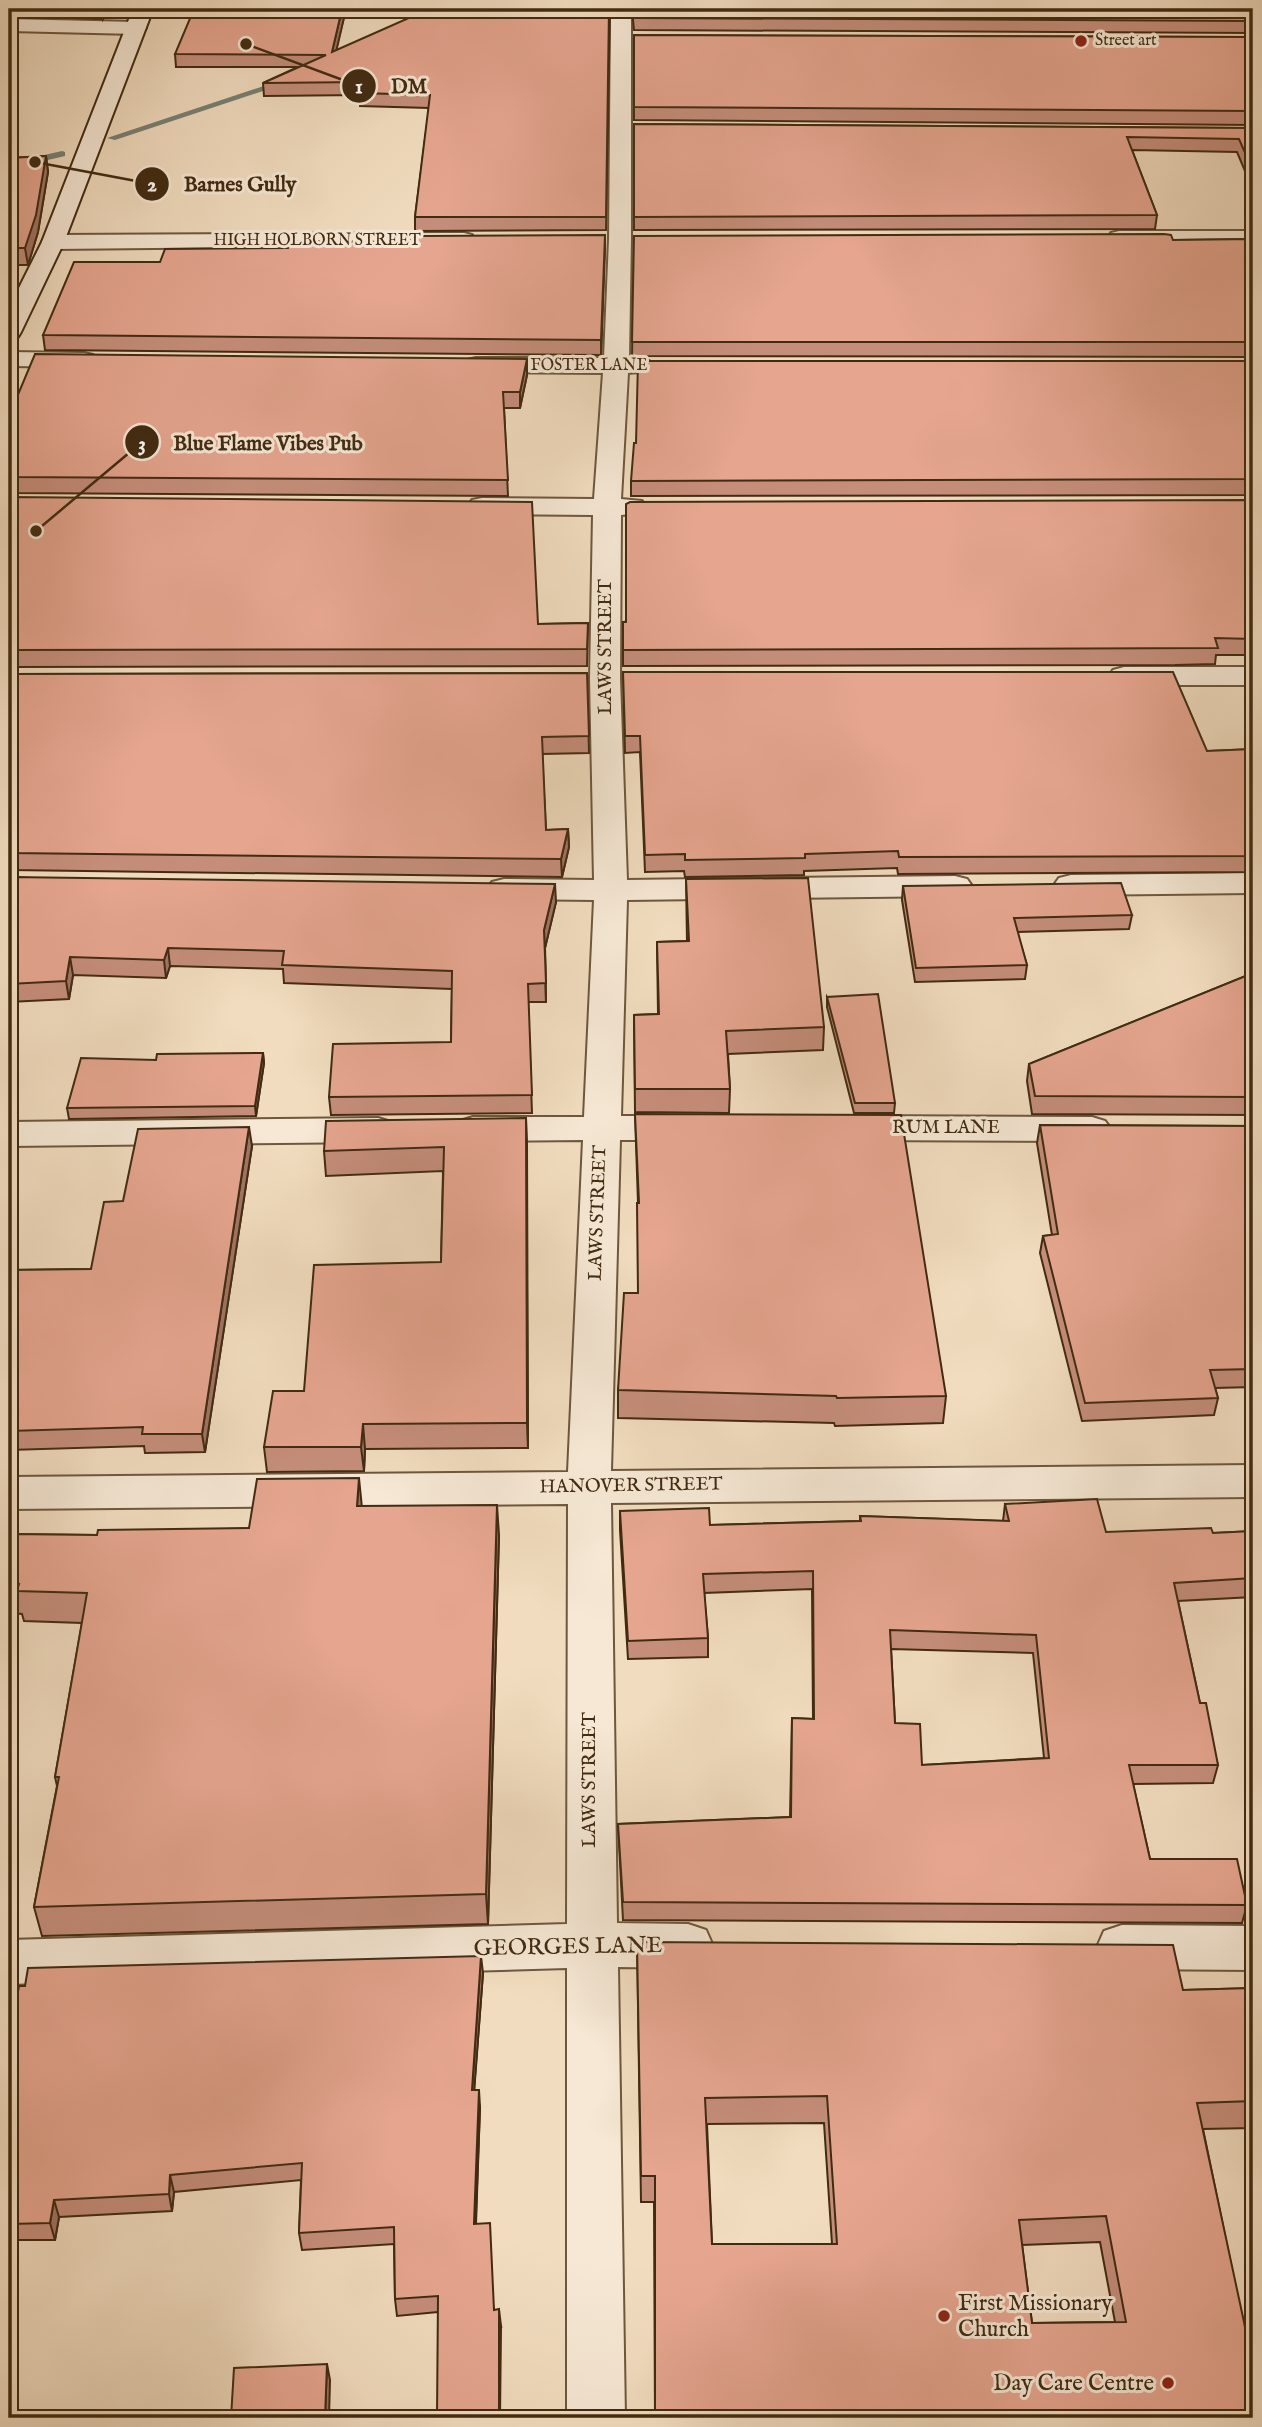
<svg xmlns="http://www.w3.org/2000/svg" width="1262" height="2427" viewBox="0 0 1262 2427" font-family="'IM FELL English',serif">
  <rect width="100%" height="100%" fill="#f1dcbf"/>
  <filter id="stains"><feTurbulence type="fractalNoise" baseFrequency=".00286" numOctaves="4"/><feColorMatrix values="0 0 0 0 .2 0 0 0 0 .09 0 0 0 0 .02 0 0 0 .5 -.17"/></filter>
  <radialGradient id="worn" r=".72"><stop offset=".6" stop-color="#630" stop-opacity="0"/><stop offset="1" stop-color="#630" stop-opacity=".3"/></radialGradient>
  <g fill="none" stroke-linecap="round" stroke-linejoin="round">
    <path fill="#778175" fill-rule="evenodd" d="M282,80L290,82L115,140L107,138Z
      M62,151L65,152V156L9,169V163Z"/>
    <defs>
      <path id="minor" d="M611,9H631V239L629,358L649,361L652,366L649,371L628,373L621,499L642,501L646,507L642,513L621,515L620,678L627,880L955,876L967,879L972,886L967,893L955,896L627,900L621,1116H689L702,1120L708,1128L702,1136L689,1140H620L611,1471L1253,1465V1497L611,1503L617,1923L688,1924L706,1930L713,1946L706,1962L688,1968L618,1967L625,2418H567V1968L9,1984V1940L567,1924L568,1504L9,1509V1477L568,1472L583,1140L473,1141L460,1137L454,1129L460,1121L473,1117H584L594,900L504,899L492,896L487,889L492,882L504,879L594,880L590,678L593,515L482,514L472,512L468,506L472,500L482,498L594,499L603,373L476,372L467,370L464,365L467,360L476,358H604L609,239Z
        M9,19L136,22L146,28L136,34L9,31Z
        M1119,231H1253V245L1111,243L1108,238L1111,233Z
        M464,233L472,235L475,240L472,245L53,249L45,247L42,242L45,237L53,235Z
        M9,352L84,353L93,355L96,360L93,365L84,367L9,366Z
        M1124,667H1253V685H1124L1113,682L1109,676L1113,670Z
        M1253,873V893L1071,895L1059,892L1054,885L1059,878L1071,875Z
        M851,1116L1092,1117L1105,1121L1111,1129L1105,1137L1092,1141L851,1140L838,1136L832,1128L838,1120Z
        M378,1118L391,1122L397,1130L391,1138L378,1142L9,1146V1122Z
        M1122,1925L1253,1926V1970L1122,1969L1104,1963L1097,1947L1104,1931Z"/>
      <path id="secondary" d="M133,9H153L64,242L21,332L18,337L9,339V308L42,242Z"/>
    </defs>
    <use href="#minor" stroke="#6d573d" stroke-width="4"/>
    <use href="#secondary" stroke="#412b12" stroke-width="4"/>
    <use href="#minor" fill="#f6e8d5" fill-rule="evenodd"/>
    <use href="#secondary" fill="#f6e8d5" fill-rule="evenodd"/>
  </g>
  <path fill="#c58e7b" stroke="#412b12" stroke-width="2" fill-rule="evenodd" d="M9,9H108L103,19L9,16Z
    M346,9L336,50L610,9L606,230L415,231V217L429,108L360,106V95L264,96L263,83L298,67H176L175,54Z
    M632,9H1253V33L634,30Z
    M634,35L1253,37V125L634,120Z
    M634,124L1253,128V190L1237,152L1132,150L1157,215L1155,229L634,230Z
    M46,156L48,172L38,232L28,265H9V158Z
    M605,235L601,355L45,350L43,335L160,262L288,248Z
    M634,236L1173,240L1253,239V357L632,356Z
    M527,359V375L520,408H504L508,496L9,493V416Z
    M1253,361V495L631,496V481Z
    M9,497L538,624L588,623L587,666L9,667Z
    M1253,500V655H1216L1215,664L1175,665L623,666V622Z
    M623,672L1207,751L1253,749V872L898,874L897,868L804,871V875L685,877L684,871L645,872L640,752L625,753Z
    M587,673L589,753L542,754L546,830L568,829L569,847L562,877L9,870V674Z
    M9,877L556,902L545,948L546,1002H528L532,1113L331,1115L329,1097L451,1042L452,989L284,983L283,969L170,966L166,978L73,975L69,999L9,1002Z
    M686,879L824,1027L823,1050L728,1054L730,1089L729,1113L635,1112L634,1015L658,1014L657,942L687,941Z
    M903,886L1132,915L1129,929L1017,932L1027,965L1025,979L915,982L902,900Z
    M1253,973V1115L1032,1114L1027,1081L1029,1064Z
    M827,997L895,1103L894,1113H854L827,1007Z
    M263,1053L264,1063L256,1116L69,1119L67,1108L156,1060Z
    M635,1114L946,1396L943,1423L835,1426L834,1423L618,1418V1390L638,1293V1203Z
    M526,1118L528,1448L365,1449L364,1471L267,1472L264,1447L304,1391L441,1262L443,1171L326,1176L324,1151Z
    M1040,1125L1253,1126V1387L1215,1388L1218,1398L1214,1415L1082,1421L1040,1253L1043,1236L1052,1235L1037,1143Z
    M252,1146L205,1452L145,1453L144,1446L9,1450V1270L91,1269L123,1201Z
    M1005,1504L1106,1532L1213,1533L1253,1531V1597L1178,1601L1200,1703L1218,1765L1213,1783L1133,1784L1150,1859L1247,1905L1242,1923L623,1920L618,1824L790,1817L792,1718L813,1719L812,1589L704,1593L708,1638V1657L628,1659L620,1530V1511L710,1525L860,1521V1516L1003,1521ZM891,1649L1033,1653L1044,1758L922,1765L895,1723Z
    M362,1506L499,1535L488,1924L42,1936L34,1907L57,1786L55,1777L82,1623L24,1621L22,1614L9,1613V1534L97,1535L249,1528Z
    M637,1942L1183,1990L1253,1988V2128L1203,2129L1253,2371L655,2418L654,2202H641ZM824,2123L832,2244H712L707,2124ZM1100,2242L1115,2322L1032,2323L1022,2245Z
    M483,1973L474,2090L480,2107L476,2224L494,2310L501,2326L438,2312L397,2316L395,2299L394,2244L302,2250L299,2233L301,2180L174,2192L172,2211L59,2217L55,2240H9V1997Z"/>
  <path fill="#a07464" stroke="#412b12" stroke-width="2" d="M102,9H108L103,19Z
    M342,9H346L333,65L332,52Z
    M46,156L48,172L38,232L28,265L25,248Z
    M605,235V250L601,355V340Z
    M527,359V375L520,408V392Z
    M568,829L569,847L562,877L561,859Z
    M555,884L556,902L545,948L546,1002L544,930Z
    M168,948L170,966L166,978L164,960Z
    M70,957L73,975L69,999L66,981Z
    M263,1053L264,1063L256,1116L255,1106Z
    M526,1118L527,1142L528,1448L527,1423Z
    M249,1127L252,1146L205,1452L202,1434Z
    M9,1135L12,1153L9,1168Z
    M363,1424L365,1449L364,1471L361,1447Z
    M359,1478L362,1508L357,1506Z
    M497,1505L499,1535L488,1924L486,1894Z
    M481,1956L483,1973L473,2107L472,2090Z
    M479,2090L480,2107L475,2241L474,2224Z
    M170,2175L174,2192L172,2211L169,2194Z
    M54,2200L59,2217L55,2240L50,2223Z
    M499,2309L501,2326L500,2418H499Z
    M327,2364L330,2380L329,2418H325Z"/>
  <path fill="#e5a58f" stroke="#412b12" stroke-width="2" fill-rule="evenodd" d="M194,9H342L332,52L429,9H609L606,217H415L430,95L359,93L364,82L263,83L326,55L175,54Z
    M633,9H1253V21L634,18Z
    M634,35L1253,37V111L634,107Z
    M634,124L1253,128V171L1239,139L1127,137L1157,215L634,217Z
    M46,156L36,215L25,248H9V158Z
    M1164,234L1171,235L1173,240L1253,239V342H632L634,236Z
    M605,235L601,340L43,335L74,262H160L165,249L288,248L291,241L411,242L412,236Z
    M35,354L527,359L520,392H503L508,480L9,477V416Z
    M638,361H1253V479L631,481L634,443H636Z
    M9,497L532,502L538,624L588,623L587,649L9,650Z
    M1253,500V639L1215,638L1218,648L623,650V622H626V504L630,502Z
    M623,672H1173L1207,751L1253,749V856L899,857L898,851L805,854V858L685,860V854L645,855L640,736H625Z
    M587,673L589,736L542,737L546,830L568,829L561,859L9,853V674Z
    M9,877L555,884L544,930L546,983L528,984L532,1095L329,1097L333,1044L451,1042L452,971L282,965L284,951L168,948L164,960L70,957L66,981L9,984Z
    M808,878L824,1027L726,1031L730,1089H635L634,1015L659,1014L657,942L689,941L686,879Z
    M1121,883L1132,915L1014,918L1027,965L916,968L903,886Z
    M1253,973V1097L1035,1096L1029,1064Z
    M878,994L895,1103H855L827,997Z
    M263,1053L255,1106L67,1108L81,1058L156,1060L157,1054Z
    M635,1114L901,1115L946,1396L837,1398L836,1396L618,1390L624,1293H638L637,1203H639Z
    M526,1118L527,1423L363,1424L361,1447H264L273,1391H304L314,1265L441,1262L444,1147L324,1151L326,1121Z
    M1040,1125L1253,1126V1369L1210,1370L1218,1398L1085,1403L1043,1236L1058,1234Z
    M249,1127L202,1434H142L143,1427L9,1431V1270L91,1269L104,1202L123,1201L138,1129Z
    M359,1478L357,1506L497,1505L486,1894L34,1907L59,1777H55L87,1593L17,1591L19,1584L9,1583V1534L97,1535L98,1530L249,1528L257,1479Z
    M1097,1499L1106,1532L1211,1528L1213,1533L1253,1531V1578L1174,1583L1200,1703H1206L1218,1765H1129L1150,1859H1237L1247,1905L623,1902L618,1824L791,1817L792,1718L814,1719L813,1571L703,1574L708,1638L628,1641L620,1511L709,1508L710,1525L861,1521L860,1516L1009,1521L1005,1504ZM890,1630L1036,1635L1049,1758L922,1765L920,1724L895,1723Z
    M637,1942L1173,1945L1183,1990L1253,1988V2101L1197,2103L1244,2322L1253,2371V2418H655V2176H641ZM827,2096L837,2244H712L705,2098ZM1106,2216L1126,2322L1032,2323L1019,2220Z
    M481,1956L472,2090H479L474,2224L490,2223L494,2310L499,2309V2418H437L438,2296L395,2299L394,2227L299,2233L302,2163L170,2175L169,2194L54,2200L50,2223L9,2224V1997H17L19,1986H25L28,1968Z
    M327,2364L325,2418H231L234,2368Z"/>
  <g fill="#8f2418" stroke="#f6e8d5" stroke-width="2.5">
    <circle cx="1081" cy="41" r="7"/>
    <circle cx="944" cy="2316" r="7"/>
    <circle cx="1168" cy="2383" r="7"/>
  </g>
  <g text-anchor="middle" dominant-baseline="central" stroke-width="6" stroke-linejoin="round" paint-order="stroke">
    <g font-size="16" fill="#412b12" stroke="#f6e8d5" text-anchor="start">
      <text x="1095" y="41">Street art</text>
    </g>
    <g font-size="16" fill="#412b12" stroke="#f6e8d5">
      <text x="317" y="241">HIGH HOLBORN STREET</text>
      <text x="589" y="366">FOSTER LANE</text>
    </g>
    <g font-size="19" fill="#412b12" stroke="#f6e8d5">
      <text transform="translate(606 647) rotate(-90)">LAWS STREET</text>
      <text x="946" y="1128">RUM LANE</text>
      <text transform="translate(598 1213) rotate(-88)">LAWS STREET</text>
      <text transform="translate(631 1486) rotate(-1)">HANOVER STREET</text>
      <text transform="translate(590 1780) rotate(-90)">LAWS STREET</text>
    </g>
    <g font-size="23" fill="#412b12" stroke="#f6e8d5">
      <text transform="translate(568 1947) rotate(-1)">GEORGES LANE</text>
    </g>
    <g font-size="23" fill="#412b12" stroke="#f6e8d5" text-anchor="start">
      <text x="958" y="2303">First Missionary<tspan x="958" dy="26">Church</tspan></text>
      <text x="1154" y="2383" text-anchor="end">Day Care Centre</text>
    </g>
  </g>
  <path fill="none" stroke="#412b12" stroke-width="2.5" d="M246 44L359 86M35 162L152 184M36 531L142 442"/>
  <g fill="#412b12" stroke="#f6e8d5" stroke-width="2.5">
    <circle cx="246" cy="44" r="7"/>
    <circle cx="35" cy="162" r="7"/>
    <circle cx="36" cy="531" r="7"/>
    <circle cx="359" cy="86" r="18"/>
    <circle cx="152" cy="184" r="18"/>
    <circle cx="142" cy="442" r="18"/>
  </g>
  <g font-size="21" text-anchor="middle" font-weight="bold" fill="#fff">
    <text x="359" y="93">1</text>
    <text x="152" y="191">2</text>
    <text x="142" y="450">3</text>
  </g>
  <g font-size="21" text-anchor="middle" font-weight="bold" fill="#412b12" stroke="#f6e8d5" stroke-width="6" stroke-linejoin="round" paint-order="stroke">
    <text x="409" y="93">DM</text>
    <text x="240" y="191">Barnes Gully</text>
    <text x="268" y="450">Blue Flame Vibes Pub</text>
  </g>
  <rect width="1262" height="2427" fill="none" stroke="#f1dcbf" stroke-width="35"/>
  <rect x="10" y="10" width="1241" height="2406" fill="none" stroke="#412b12" stroke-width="3.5"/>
  <rect x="18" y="18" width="1227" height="2392" fill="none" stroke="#412b12" stroke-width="2"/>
  <rect width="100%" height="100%" filter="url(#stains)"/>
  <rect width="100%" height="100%" fill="url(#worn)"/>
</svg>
